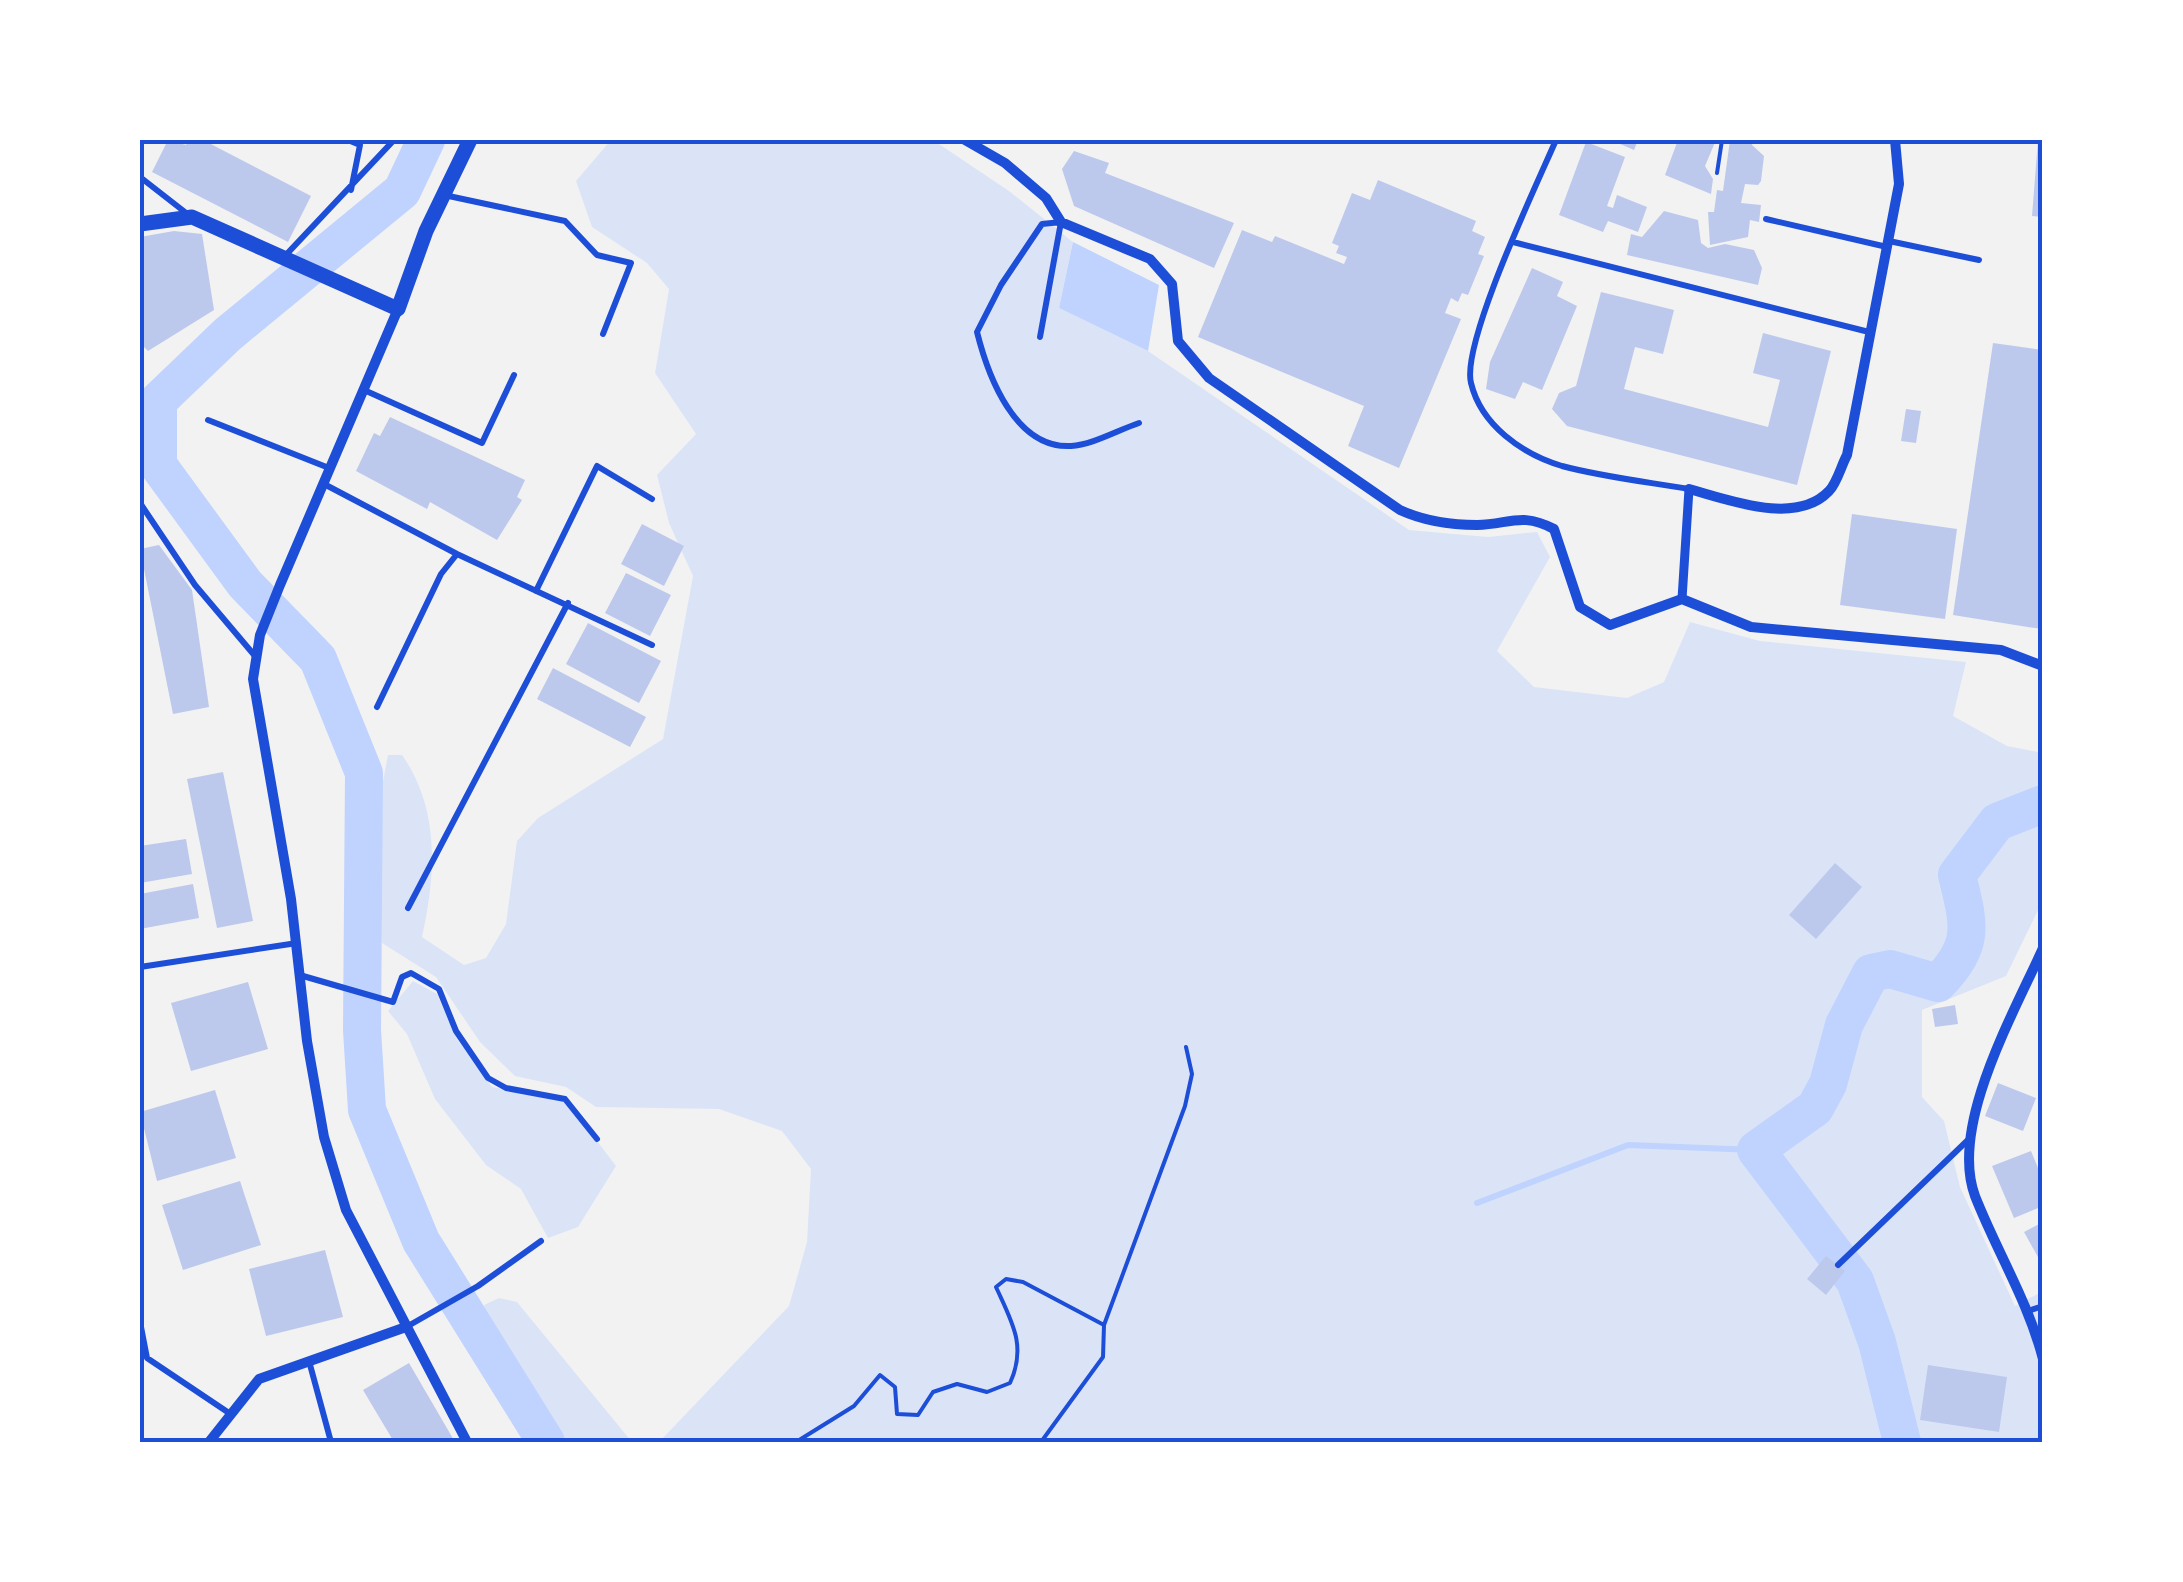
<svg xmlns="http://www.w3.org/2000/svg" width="2183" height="1582" viewBox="0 0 2183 1582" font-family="Karla,sans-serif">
  <rect width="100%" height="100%" fill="#f2f2f2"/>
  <path fill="#dbe4f7" d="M611,140H933L1009,191L1073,242L1059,308L1148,351L1409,530L1488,537L1537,532L1550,557L1497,651L1534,687L1627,698L1664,682L1690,622L1760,641L1966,662L1953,716L2007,746L2043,753V900L2006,976L1922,1010V1097L1944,1121L1960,1187L2015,1306L2043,1291V1442H659L789,1306L807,1242L811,1169L782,1131L719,1109L596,1107L566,1087L515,1076L480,1042L436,977L382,943L379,802L388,755H402C440,809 436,874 422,937L464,965L486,958L506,924L517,841L538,818L663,739L693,576L669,523L657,475L696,434L655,373L669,289L647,263L592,227L576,181Z
    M413,981L437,994L457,1039L492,1087L565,1099L616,1166L578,1227L548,1238L521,1189L486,1165L435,1099L407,1034L388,1011Z
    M499,1298L517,1302L632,1442H561L491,1328L484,1305Z"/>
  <path fill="#bfd3fe" d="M1073,242L1159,285L1148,351L1059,308Z"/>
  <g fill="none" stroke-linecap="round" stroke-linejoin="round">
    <path stroke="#bfd3fe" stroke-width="6" d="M1477,1203L1628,1145L1756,1150"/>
    <path stroke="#bfd3fe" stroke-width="38" d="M426,140L402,191L228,334L158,401V465L245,584L318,659L364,773L362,1030L367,1110L421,1241L546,1442
      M1902,1442L1877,1342L1855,1281L1756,1150L1815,1108L1828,1084L1844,1025L1871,973L1890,969L1938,983C1976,945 1969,924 1957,875L1997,822L2043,804"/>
  </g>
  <path fill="#bdc9ec" d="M168,140L186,145L188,140H203L311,196L288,242L152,172Z
    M1611,140H1638L1634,150Z
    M1678,140H1716L1705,166L1713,179L1711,194L1665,175Z
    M1730,140H1753L1752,145L1764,156L1761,181L1758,185L1745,184L1741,203L1761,205L1759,222L1750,220L1748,237L1710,245L1708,212H1714L1717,190L1723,191Z
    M2038,140H2043V217L2032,216Z
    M1586,142L1625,157L1607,206L1613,208L1617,195L1647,207L1638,232L1608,221L1603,232L1559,215Z
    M1074,151L1109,163L1105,173L1234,223L1214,268L1074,206L1062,169Z
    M1378,180L1476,221L1472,231L1485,237L1478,254L1484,256L1468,295L1462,293L1458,302L1451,298L1445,313L1461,319L1399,468L1348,446L1364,406L1198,337L1242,230L1272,242L1275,236L1344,264L1347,257L1336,253L1339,246L1332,243L1352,193L1370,200Z
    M1664,211L1698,220L1701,243L1708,248L1725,244L1754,250L1762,268L1758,285L1627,255L1631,234L1642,237Z
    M174,231L202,234L214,310L148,351L140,343V237Z
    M1532,268L1563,282L1557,296L1577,306L1542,390L1523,382L1515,399L1486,389L1490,362Z
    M1601,292L1674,310L1663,354L1635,347L1624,389L1768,427L1780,380L1753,373L1763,333L1831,351L1797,485L1567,426L1552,409L1559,393L1576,386Z
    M1993,343L2043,350L2041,629L1953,615Z
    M1906,409L1921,411L1916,443L1901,441Z
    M390,417L525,480L517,497L522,500L497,540L430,502L427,509L356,471L374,433L380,436Z
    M1852,514L1957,529L1945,619L1840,605Z
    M642,524L684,546L664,586L621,564Z
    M159,545L192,590L209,707L173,714L140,549Z
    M626,573L671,595L650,636L605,613Z
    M588,623L661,661L639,703L566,664Z
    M553,668L646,717L630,747L537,699Z
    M223,772L253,921L217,928L187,779Z
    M186,839L192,874L140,883V846Z
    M1835,863L1862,887L1816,939L1789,915Z
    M193,884L199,918L140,929V894Z
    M248,982L268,1049L191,1071L171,1003Z
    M1955,1005L1958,1024L1935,1027L1932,1009Z
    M1998,1083L2036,1098L2023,1131L1985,1116Z
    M215,1090L236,1158L157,1181L140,1112Z
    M2031,1151L2043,1180V1206L2014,1218L1992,1166Z
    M240,1181L261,1245L183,1270L162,1205Z
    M2043,1222V1266L2024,1232Z
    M325,1250L343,1317L266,1336L249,1269Z
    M1826,1256L1845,1271L1826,1295L1807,1279Z
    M409,1363L455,1442H394L363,1390Z
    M1928,1365L2007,1377L1999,1432L1920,1420Z"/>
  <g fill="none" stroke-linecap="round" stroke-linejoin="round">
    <path stroke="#1d4ed8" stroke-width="4" d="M1717,173L1722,140
      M796,1442L854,1406L880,1375L895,1387L897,1414L918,1415L933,1392L957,1384L987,1392L1010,1383C1027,1346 1012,1322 996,1287L1006,1279L1023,1282L1104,1325
      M1041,1442L1103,1357L1104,1325L1185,1106L1192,1074L1186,1047"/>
    <path stroke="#1d4ed8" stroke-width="6" d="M348,140L360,145L351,190
      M1556,140C1537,184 1461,343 1471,383C1481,425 1522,454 1562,466C1603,477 1648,482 1689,489
      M140,177L190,216
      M444,195L565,221L597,255L631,263L603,334
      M1766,219L1887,247
      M1889,241L1979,260
      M1513,242L1869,332
      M283,258L394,140
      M1040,337L1061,222L1042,224L1001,285L977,332C988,376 1015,449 1071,446C1092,445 1118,430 1139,423
      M364,390L482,443L514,375
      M208,420L329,468
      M324,484L457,554L652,645
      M140,503L195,585L255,656
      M536,591L597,466L652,499
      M377,707L441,574L457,554
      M408,908L568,603
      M140,967L297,943
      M303,976L393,1002L402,977L411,973L439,989L456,1031L488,1078L506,1088L565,1099L597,1139
      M1838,1265L1969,1139
      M2031,1310L2043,1306
      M408,1326L478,1286L541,1241
      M141,1327L147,1358L229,1413
      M309,1361L331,1442"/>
    <path stroke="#1d4ed8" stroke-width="9" d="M1682,599L1689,489"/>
    <path stroke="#1d4ed8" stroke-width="10" d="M965,140L1005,163L1046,198L1061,222L1150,259L1172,284L1178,341L1209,378L1400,510C1424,521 1450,525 1477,525C1510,524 1522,512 1554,529L1580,607L1610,625L1682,599L1751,627L2001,650L2043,666
      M398,309L280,585L260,635L253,679L291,899L307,1041L324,1137L346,1210L467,1442
      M1689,489C1729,500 1796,526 1829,491C1837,483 1841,466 1847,455L1899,184L1895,140
      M2043,948C2014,1013 1949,1126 1975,1196C1997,1252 2028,1301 2043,1359
      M209,1442L259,1379L406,1327"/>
    <path stroke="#1d4ed8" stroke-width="15" d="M140,224L192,217L398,309L426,231L470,140"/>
  </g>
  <rect width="2183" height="1582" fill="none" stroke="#ffffff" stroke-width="285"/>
  <rect x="142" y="142" width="1898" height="1298" fill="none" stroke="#1d4ed8" stroke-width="4"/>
</svg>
